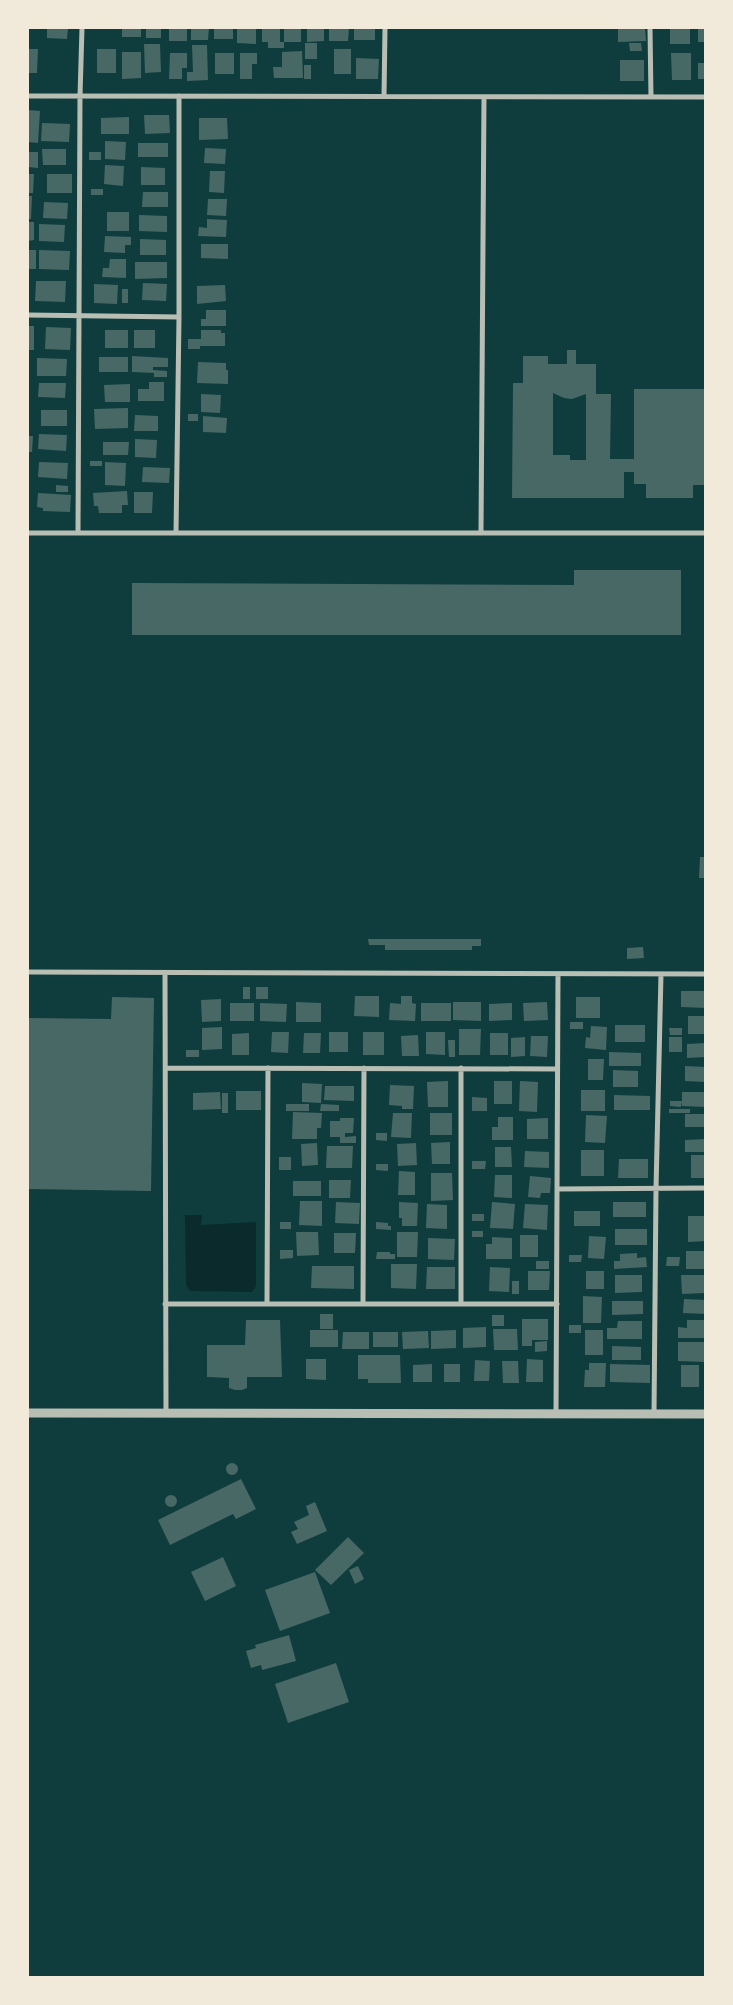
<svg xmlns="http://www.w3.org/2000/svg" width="733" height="2005" viewBox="0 0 733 2005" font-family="'Source Sans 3',sans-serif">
  <rect width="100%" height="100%" fill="#0f3d3e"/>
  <path fill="#0a2a2b" d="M185,1215H202L201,1225L256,1222V1286L252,1292L190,1291L186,1285Z"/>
  <path fill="#486865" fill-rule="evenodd" d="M47,28H68L67,39L47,38Z
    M122,28H141V37H122Z
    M146,28H161V38H146Z
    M169,28H187V41H169Z
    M191,28H209L208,40H191Z
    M214,28H233V39H214Z
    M237,28H256V44L237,43Z
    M262,28H280V42H284V48H268V42H262Z
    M284,28H301V42H284Z
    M307,28H324V41L307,42Z
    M329,28H349L348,41H329Z
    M354,28H375V40H354Z
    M618,28H645L646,41L618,42Z
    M670,28H690V44H670Z
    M698,28L706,29V42H698Z
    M305,43H317V59H305Z
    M629,43H641L642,51H630Z
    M144,44H160L161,72L145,73Z
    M192,45H207L208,80L187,81V72H193Z
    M28,49H38L37,73H28Z
    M97,49H116V73H97Z
    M334,49H351V74H334Z
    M302,51L303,78H274L273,67H282V52Z
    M122,52H141V78L122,79Z
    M170,53H187V68H182V79H169Z
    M215,53H234V74H215Z
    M240,53H257V64H252V79H240Z
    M671,53H691V80H672Z
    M356,58L379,59L378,79H356Z
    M620,60H644V81H620Z
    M698,63H706V79H698Z
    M304,65H311V79H304Z
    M28,110L40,111L38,143L28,142Z
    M144,115H169L170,133L145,134Z
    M129,117V134H101V118Z
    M199,118H227L228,139L199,140Z
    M42,123L70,124L69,142L41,141Z
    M105,141L126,142L125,160L105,159Z
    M138,143H168V157H138Z
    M205,148L226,149L225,164L204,163Z
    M42,149H66V165H43Z
    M28,152H38V168L28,167Z
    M89,152H101V160H89Z
    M105,165L124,166L123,186L104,184Z
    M141,167L165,168V185H141Z
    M210,171H225L224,193L209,192Z
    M28,174H34L33,193H28Z
    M47,174H72V193H47Z
    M91,189H103V195H91Z
    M143,192H168V207H142Z
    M28,196H32L31,219H28Z
    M208,199H227L226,216L207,215Z
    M44,202L68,203L67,219L43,218Z
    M107,212H129V231H107Z
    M139,215L167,216V232L139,231Z
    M207,219L227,220L226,237L198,236L199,227L207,228Z
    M28,222H34V240L28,241Z
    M39,224L65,225L64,242L39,241Z
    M105,236L131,237V245H125V253L104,252Z
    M140,239L166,240V255H140Z
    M201,244H228V259L201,258Z
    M28,250H36V269H28Z
    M39,250L70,251L69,270L39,269Z
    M110,259H126V278L102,277L103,268H109Z
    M135,262H167V278L135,279Z
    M36,281H66L65,302L35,301Z
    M143,283L167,284L166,301L142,300Z
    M94,284L118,285L117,304L94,303Z
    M225,285L226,301L197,304V286Z
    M122,289H128V303H122Z
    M206,310H226V326H201V319H206Z
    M28,326H34V350H28Z
    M46,327L71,328L70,350L45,349Z
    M105,330H128V348H105Z
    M134,330H155V348H134Z
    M201,330H221V333H225V346H200V349H188V339H201Z
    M567,350H576V364H596V394H611L610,459H634V389H706L705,485H693V498H646V484H634V472H624V498H512L513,383H523V356H548V364H567ZM553,393L564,398L572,399L586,394V460H570V455H553Z
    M132,356L168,358V367H153V370L167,371V377H154V373L132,372Z
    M99,357H128V372H99Z
    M37,358L67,359L66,376H37Z
    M198,362L226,363V370H228V384L197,383Z
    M149,382H164V401H138V389H149Z
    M39,383H66L65,398L38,397Z
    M130,384V402H105L104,385Z
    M201,394L221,395L220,413L201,412Z
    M128,408V428L95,429L94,409Z
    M41,410H67V426H41Z
    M188,414H198V421H188Z
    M135,415L158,416V431H134Z
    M203,416L227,418L226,433L203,432Z
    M39,434L67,435L66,451L38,449Z
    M28,436H33L32,452H28Z
    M135,439L157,440L156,458L135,457Z
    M103,442H129L128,455H103Z
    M90,461H102V466H90Z
    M39,462L68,463L67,479L38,477Z
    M105,462L126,463L125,486L105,485Z
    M143,467L170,468L169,483L142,482Z
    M56,485L68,486V492H56Z
    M127,491L128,505H122V513H99L98,506H94L93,493Z
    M134,492H153L152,513H134Z
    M38,493L71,495L70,512L43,511V508L37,507Z
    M574,570H681V635H132V583L574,585Z
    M700,857H706V878H699Z
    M368,939H481V946H472V950H385V945H369Z
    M643,947L644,958L627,959V948Z
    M243,987H250V999H243Z
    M256,987H268V999H256Z
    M681,991H706V1008L681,1007Z
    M355,996H379V1017L354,1016Z
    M401,996H412V1003L416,1004L415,1021L389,1020L390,1003L401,1004Z
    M112,997L154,998L151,1191L28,1189V1018L111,1019Z
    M576,997H600V1018H576Z
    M221,999V1021L202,1022L201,1000Z
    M296,1002L321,1003V1022H296Z
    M453,1002H481V1021L453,1020Z
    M547,1002L548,1020L524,1021L523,1003Z
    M230,1003H254V1021H230Z
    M260,1003L287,1004L286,1022L260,1021Z
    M421,1003H451V1021H421Z
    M512,1003V1020L489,1021V1004Z
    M688,1016H706V1034H688Z
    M570,1022H583V1029H570Z
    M615,1025H645V1042H615Z
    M591,1026L607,1027L606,1050L585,1048L586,1037L590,1038Z
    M222,1027V1049L202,1050V1028Z
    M669,1028H682V1035H670Z
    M459,1029H481L480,1055H459Z
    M272,1032H289L288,1053L271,1052Z
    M329,1032H348V1052H329Z
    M363,1032H384V1055H363Z
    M426,1032H445V1055L426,1054Z
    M249,1033V1055H232V1034Z
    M304,1033H321L320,1053H303Z
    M490,1033H508V1055H490Z
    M418,1035L419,1056H402L401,1036Z
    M531,1036H548L547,1057L530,1056Z
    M525,1037V1056L511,1057V1038Z
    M669,1037H682V1052H669Z
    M448,1040H455V1057H449Z
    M706,1043V1057L687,1058V1044Z
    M186,1050H199V1057H186Z
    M609,1052L641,1053V1066H609Z
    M588,1059H604L603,1080H588Z
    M685,1066L706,1067V1082L685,1081Z
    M613,1070L638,1071V1087H613Z
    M448,1081V1107H428L427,1082Z
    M494,1081H512V1104H494Z
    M520,1081L538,1082L537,1112L519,1111Z
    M302,1083L322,1084L321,1103L302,1102Z
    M390,1085L414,1086L413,1109H402V1106L389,1105Z
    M325,1086H354V1101L324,1100Z
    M581,1090H605V1111H581Z
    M236,1091H261V1110H236Z
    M220,1092L221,1109L193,1110V1093Z
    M682,1092H706V1107L682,1106Z
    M222,1093H228V1113H222Z
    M614,1095L650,1096V1110H614Z
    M472,1097L487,1098V1111H472Z
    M670,1101H682L681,1107L670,1106Z
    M286,1104H309V1111H286Z
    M321,1104L339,1105V1111H320Z
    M669,1109H690V1113H669Z
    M293,1112L322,1113L321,1128H317V1139H292Z
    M393,1113H412L411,1138L391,1137Z
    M430,1113H452V1135H430Z
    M685,1114H706V1127H685Z
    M586,1115L607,1116L605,1143L585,1142Z
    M498,1117H513V1140H492V1127H498Z
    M340,1118H354L353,1133H345V1137L356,1136V1143H340V1137H330V1121H340Z
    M548,1118V1139H527V1119Z
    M376,1133H387V1141L376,1140Z
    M706,1139V1152H685V1140Z
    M450,1142V1164H432L431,1143Z
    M317,1143L318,1165L302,1166L301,1144Z
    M416,1143L417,1165L398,1166L397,1144Z
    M327,1146H353L352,1168H326Z
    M495,1147H511L512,1167H495Z
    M581,1150H604V1176H581Z
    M525,1151L549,1152V1168L524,1167Z
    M691,1155H706V1178H691Z
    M279,1157H291V1170H279Z
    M619,1159H648V1178H618Z
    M472,1161H486L485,1169H472Z
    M376,1164H388V1171L376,1170Z
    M399,1171L415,1172V1195H398Z
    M431,1173H452L453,1200L431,1201Z
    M495,1175H512V1198L494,1197Z
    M530,1176L551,1178L550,1193H541L540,1198L528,1197Z
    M329,1180H351L350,1198H329Z
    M293,1181H321V1196H293Z
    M300,1201H322V1226L299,1225Z
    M336,1202L360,1203L359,1224L335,1223Z
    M399,1202L418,1203L417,1226H402V1218H399Z
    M492,1202L515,1204L513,1229L490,1228Z
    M613,1202H646V1217H613Z
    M427,1204L447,1205V1229L426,1228Z
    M525,1204L548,1205L547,1230L523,1228Z
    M574,1211H600V1226H574Z
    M472,1214H484V1221H472Z
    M688,1216H706V1241L688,1242Z
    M280,1222H291V1229H280Z
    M376,1222L388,1223V1226H391V1230L376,1229Z
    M615,1229H647V1245H615Z
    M472,1231H483V1237H472Z
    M296,1232H318L319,1255L297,1256Z
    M397,1232H418L417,1257H397Z
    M334,1233H356L355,1253H334Z
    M520,1235H538V1257H520Z
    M589,1236L606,1237L604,1259L588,1258Z
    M492,1237L512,1238V1259H486V1244H492Z
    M428,1238L455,1239L454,1260L428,1259Z
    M280,1250H293V1258L280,1259Z
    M686,1251H706V1269H686Z
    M377,1252H390V1254H395V1259H376Z
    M637,1253V1258L646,1257L647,1267L614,1269V1261H620V1254Z
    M569,1255H582L581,1262H569Z
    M667,1257H680L679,1266H666Z
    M536,1261H549V1269H536Z
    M391,1264H417L416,1289L391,1288Z
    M312,1266H354V1289L311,1288Z
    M427,1267H455V1289H426Z
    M490,1267L510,1268L509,1292L489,1291Z
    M528,1271H550L549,1290H528Z
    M586,1271H604V1289H586Z
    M615,1275H642V1292L615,1293Z
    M681,1275H706V1293L682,1294Z
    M512,1281H519V1294H512Z
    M583,1296L602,1297L601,1323H583Z
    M684,1299L706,1300V1314L683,1313Z
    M612,1301H643V1314L612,1315Z
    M320,1314H333V1329H320Z
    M492,1315H504V1326H492Z
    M522,1319H548V1340H532V1346H522Z
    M246,1320H280L282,1377H247V1388L242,1390H235L229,1388V1378L207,1377V1345H245Z
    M687,1320H706V1338H678V1327L687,1328Z
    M618,1321H642V1339H607V1328H617Z
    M569,1325H581V1333H569Z
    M486,1327V1347L463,1348V1328Z
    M493,1329H517L518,1350H494Z
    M310,1330H338V1347H310Z
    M456,1330V1348L431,1349V1331Z
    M585,1330H603V1355H585Z
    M428,1331L429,1348L403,1349L402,1332Z
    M343,1332H369V1349H342Z
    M373,1332H398V1347H373Z
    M547,1341V1351L535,1352V1342Z
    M678,1342H706V1362L678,1361Z
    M612,1346L641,1347V1360H612Z
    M358,1355H400L401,1383H368V1379H358Z
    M306,1359H326V1380L306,1379Z
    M527,1359L543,1360V1382H526Z
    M475,1360L490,1361L489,1381H474Z
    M502,1361H518L519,1383H503Z
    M589,1363H606L605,1387H584L585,1370H589Z
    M432,1364V1382H413V1365Z
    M444,1364H460V1382H444Z
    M610,1364L650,1365V1383L610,1382Z
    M681,1365H699V1387H681Z
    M226 1469a6 6 0 1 1 12 0a6 6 0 1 1-12 0Z
    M241,1479L256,1509L236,1519L233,1514L170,1545L158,1520Z
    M165 1501a6 6 0 1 1 12 0a6 6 0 1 1-12 0Z
    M315,1502L327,1531L297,1544L291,1532L298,1529L294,1522L309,1515L306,1506Z
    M348,1537L364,1553L331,1585L315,1570Z
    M223,1557L236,1586L205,1601L191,1572Z
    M358,1566L364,1579L355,1584L349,1570Z
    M315,1572L330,1613L280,1631L265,1590Z
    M289,1635L296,1661L262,1670L261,1665L251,1668L246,1651L256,1648L255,1645Z
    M336,1663L349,1702L288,1723L275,1684Z"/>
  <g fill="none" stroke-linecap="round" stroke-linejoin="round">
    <path stroke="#b8beb3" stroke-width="5" d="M650,28L651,97
      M28,96L706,97
      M384,96L385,28
      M28,315L179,317
      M481,532L484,97
      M28,533H706
      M78,533L80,96L82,28
      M176,533L179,317V96
      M28,972L706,974
      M165,973L166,1413
      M166,1068L557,1069
      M557,1189L706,1188
      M267,1303L268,1068
      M165,1304H557
      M363,1304L364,1068
      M461,1304V1068
      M556,1414L558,974
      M654,1414L656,1189L661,974"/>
    <path stroke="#b8beb3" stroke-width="9" d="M28,1413L706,1414"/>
  </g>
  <rect width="733" height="2005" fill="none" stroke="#f1e9da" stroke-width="58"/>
</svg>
